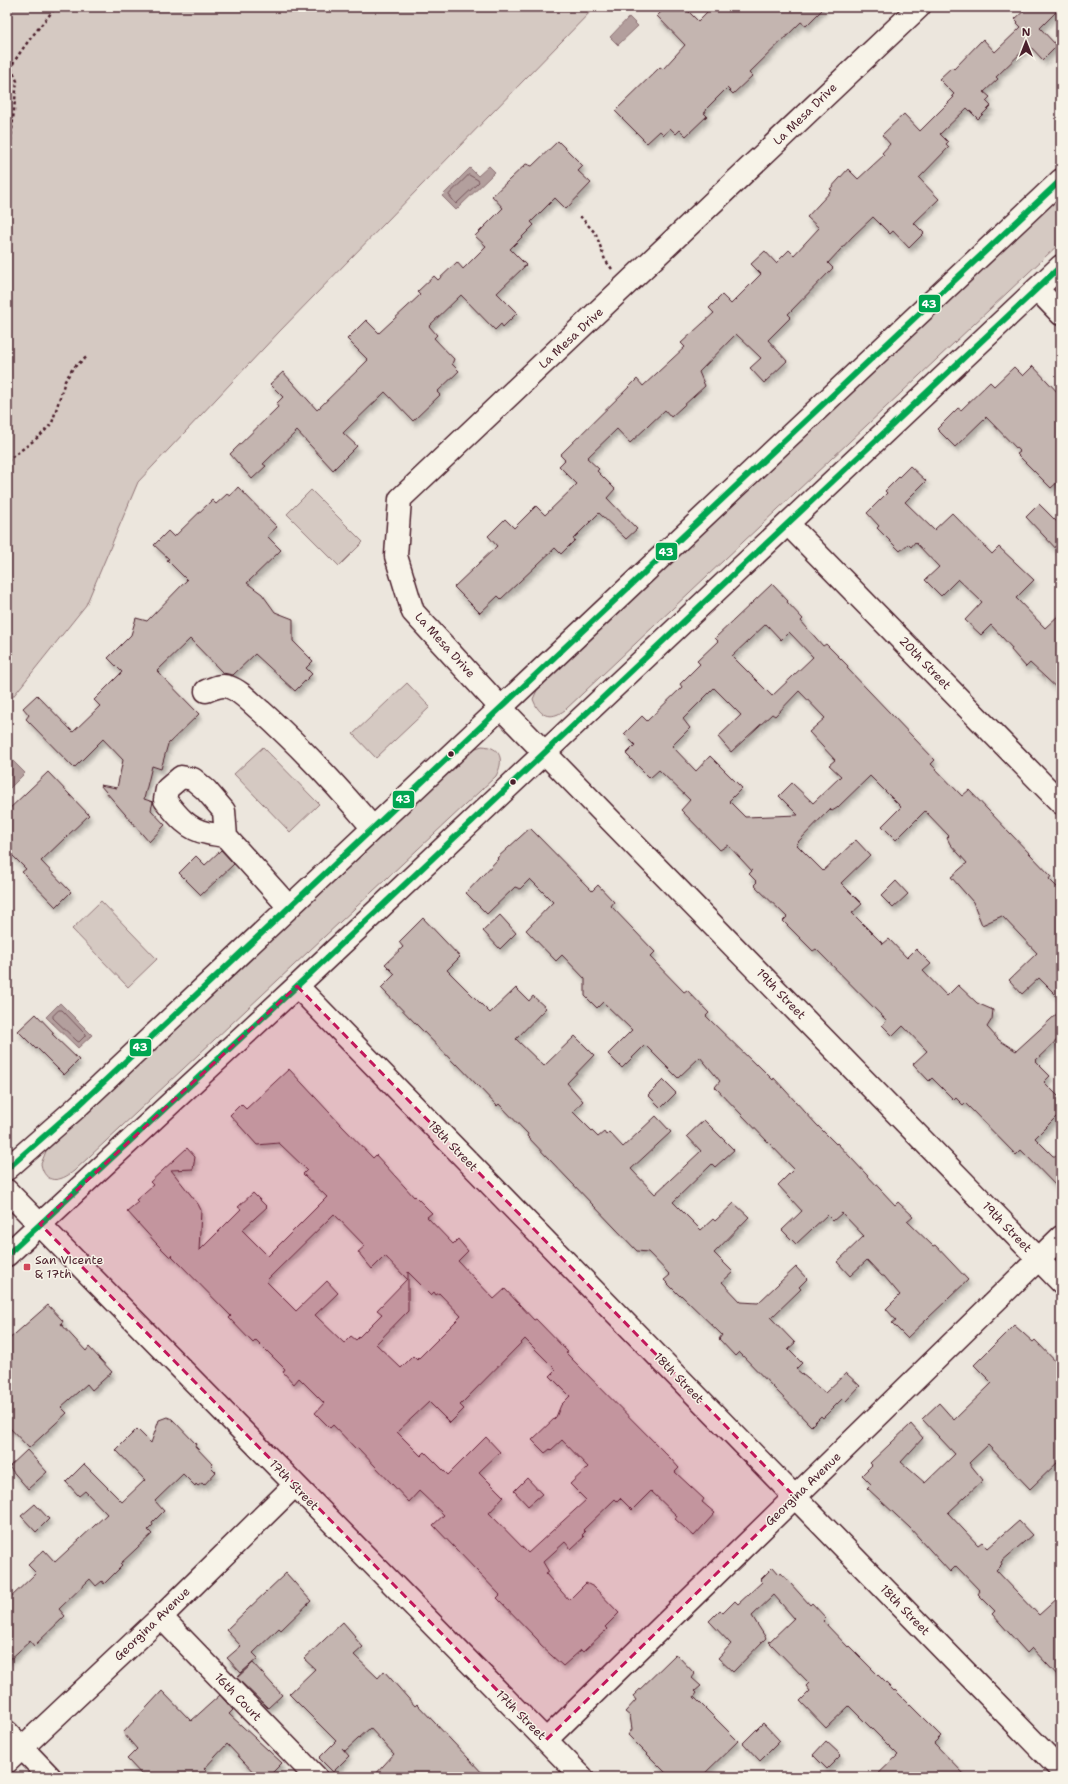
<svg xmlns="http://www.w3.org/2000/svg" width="1068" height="1784" viewBox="0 0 1068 1784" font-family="'Shantell Sans',sans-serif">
  <defs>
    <filter id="shadow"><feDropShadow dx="2.5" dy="4.5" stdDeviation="2" flood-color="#0004"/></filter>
  </defs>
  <rect width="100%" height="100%" fill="#ece6dd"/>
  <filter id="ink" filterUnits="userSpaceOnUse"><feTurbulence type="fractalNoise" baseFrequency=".025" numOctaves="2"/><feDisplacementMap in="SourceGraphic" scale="8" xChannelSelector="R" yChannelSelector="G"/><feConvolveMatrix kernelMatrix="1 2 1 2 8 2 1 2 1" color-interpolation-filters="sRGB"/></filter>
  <g filter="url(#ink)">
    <path fill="#d5c9c2" stroke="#907476" d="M7,7H595L279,332L138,482L86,605L7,704Z
      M1061,194V242L565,710C550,721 539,716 533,699L539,686Z
      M311,490L363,542L339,566L287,514Z
      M407,683L430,707L376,758L353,734Z
      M482,746C502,747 504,761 496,776L74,1171C60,1182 45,1185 41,1164L46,1151L470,750Z
      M263,747L319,804L290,832L234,774Z
      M101,901L157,959L128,987L72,929Z"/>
    <path fill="#b39f9d" stroke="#896c6f" d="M629,17L638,26L618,45L610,37Z
      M489,166L495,172L456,210L442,196L470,168L478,176Z
      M11,759L25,773L7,791V763Z
      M60,1003L92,1035L78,1048L46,1017Z"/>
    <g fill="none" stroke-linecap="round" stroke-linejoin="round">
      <path stroke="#745259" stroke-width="1" d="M469,175L478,180L479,182L456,204L449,195Z
        M59,1010H62L85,1034V1036L79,1042L77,1041L53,1018V1016Z"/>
    </g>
    <path fill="#c4b5b0" stroke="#4a1f2b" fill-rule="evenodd" filter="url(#shadow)" d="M666,7H684L698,21L712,7H825L806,26L801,22L749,73L752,76L733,94L727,88L705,110L706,112L704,113L707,116L686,136L680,130L676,134L670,128L664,135L660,131L647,143L615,111L660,67L663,69L685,45L657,16Z
      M1028,7H1061L1040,28L1057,46L1043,60L1029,45L996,77L998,79L984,92L990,97L986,101L991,106L978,119L967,108L940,134L948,142L946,144L949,147L919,178L939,199L914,223L924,233L909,248L893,231L890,234L873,217L852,237L828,263L833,268L788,314L791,317L768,340L787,361L764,383L750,368L761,358L736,334L699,372L705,386L671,417L665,410L630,443L617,429L587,458L599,469L597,471L615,489L607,498L637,529L626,539L599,513L573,539L575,540L561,554L555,548L501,599L498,596L480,613L454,587L497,546L488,536L505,519L514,528L536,506L545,515L577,484L559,466L565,460L560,455L637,379L643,386L685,347L681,343L714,313L709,308L722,295L731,304L761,274L751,264L765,251L776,263L789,250L794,255L819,228L807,217L832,190L830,189L848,169L858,179L884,155L882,153L890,144L882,135L904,114L920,131L954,97L952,96L954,94L939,79L952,67L954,69L983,39L995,52L1021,27L1017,23L1018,22L1015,19Z
      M558,141L583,166L578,171L591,183L566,209L555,198L531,222L534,225L510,249L526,265L497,293L517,313L503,327L501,324L495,330L461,295L429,326L437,335L434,338L454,359L452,364L459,371L437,392L440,395L413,421L385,392L343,433L357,446L333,470L297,431L263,464L266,466L252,479L230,454L278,407L276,404L283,397L270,384L283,372L317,410L368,360L347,339L366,320L379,333L420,295L417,292L434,276L438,280L457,262L463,269L486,246L475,236L503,208L492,196L526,164L532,166Z
      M1033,366L1061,396V479L1051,488L1017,454L1020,452L986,417L955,447L937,429L958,408L961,410L990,382L994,386L1014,367L1023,376Z
      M910,466L926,481L905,502L934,530L952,513L992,554L999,547L1034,580L1016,598L1045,628L1061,613V692L1030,663L1026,667L1011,650L1012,648L991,625L981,635L965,620L982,602L958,579L941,596L925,580L939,567L915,542L911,547L908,544L900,551L877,528L879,526L867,513L887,493L885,491Z
      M238,487L277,527L267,536L281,550L247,583L262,594L275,612L293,619V641L313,661L306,668L312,674L295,691L255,654L233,675L223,673L190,639L157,671L199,714L168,744L161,769L152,766L144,799L153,802L151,810L165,825L149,842L100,785L117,788L123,760L103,739L74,768L26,719L29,715L23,708L37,695L73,732L100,706L94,700L122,672L108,658L131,635L136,618L147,621L187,580L167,560L169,559L154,545L168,531L174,537L212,500L216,504L227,494L230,496Z
      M1039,504L1061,526V554L1026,517Z
      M772,584L788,601L787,602L803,619L801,621L823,646L826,644L848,666L847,668L935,760L931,764L962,796L969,790L1051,876L1049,879L1061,891V1000L1039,978L1022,994L1009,980L1037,953L1002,916L982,925L973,902L951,877L967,863L950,844L947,838L949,836L925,811L896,840L882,826L901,807L870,776L837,808L832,811L830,809L796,844L823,871L856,840L870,855L841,883L862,904L852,913L883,944L889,939L907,958L916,949L931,964L923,971L947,996L958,985L977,1003L993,1010L992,1019L987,1027L999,1040L1016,1051L1061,1010V1036L1035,1061L1050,1076L1044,1082L1061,1099V1112L1035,1138L1053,1156H1061V1191L1021,1150L1016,1155L965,1103L963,1105L956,1098L954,1100L932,1078L929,1081L913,1064L927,1051L903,1026L893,1036L882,1025L887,1021L816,949L813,951L783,921L787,917L754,885L757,882L749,874L752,871L728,845L720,850L681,810L690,800L659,770L650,778L626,754L635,745L624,734L642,716L647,721L682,687L680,684L700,664L697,661L718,641L715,638ZM766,624L781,640L789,632L813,657L772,696L732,656ZM714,688L741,715L718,737L731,752L772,714L775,716L799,691L825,718L809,732L835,760L829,765L841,776L813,803L792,783L779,796L798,815L745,817L729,801L742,788L710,756L696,771L672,746L690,728L683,719Z
      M48,772L89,815L41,861L71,892L56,907L22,872L26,869L7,850V811Z
      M530,828L592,891L598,885L614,902L611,906L655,952L650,957L684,992L687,990L709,1013L706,1016L756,1065L757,1064L773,1080L774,1078L816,1124L836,1144L837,1143L895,1205L898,1202L913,1216L907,1221L933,1246L935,1245L968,1280L907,1338L892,1323L896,1320L886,1309L900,1295L884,1276H882L867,1260L850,1276L837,1262L864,1236L842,1213L833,1221L827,1215L796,1244L782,1230L802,1211L778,1185L794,1169L715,1087L720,1081L700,1057L678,1078L645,1045L622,1068L608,1054L632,1030L603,1002L597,1008L585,996V979L562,955L556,961L526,930L553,902L530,879L520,889L515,887L487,914L466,893L498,859L497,858Z
      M221,850L234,864L201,895L179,873L196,856L205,865Z
      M896,881L908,894L893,908L881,896Z
      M500,915L516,933L500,949L483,931Z
      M423,918L460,957L447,970L490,1013L516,988L529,1001L533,996L546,1008L516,1039L544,1066L575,1036L594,1055L567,1083L583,1101L573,1112L598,1137L604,1132L606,1135L609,1132L623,1147L656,1116L671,1132L631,1169L655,1194L701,1151L687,1136L704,1120L734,1150L715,1167L712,1164L673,1202L701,1230L713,1219L715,1221L734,1203L749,1217L714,1253L733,1272L722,1282L741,1302L758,1303L796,1267L807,1279L799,1287L801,1289L771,1318L795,1343L788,1349L802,1363L796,1369L825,1393L846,1373L860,1386L846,1401L843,1398L823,1418L821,1416L811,1426L739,1352L735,1356L719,1339L722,1335L681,1295L680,1296L664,1280L670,1275L648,1252L637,1251L527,1136L528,1134L499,1104L497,1106L457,1064L456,1065L381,988L395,974L385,964L403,947L399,942Z
      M36,1014L54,1033L52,1034L79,1060L64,1075L37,1048L36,1049L18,1031Z
      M289,1069L342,1126L373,1158L376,1155L414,1197L415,1196L432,1213L427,1217L453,1244L458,1239L468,1251L458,1261L494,1299L505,1289L534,1320L536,1319L568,1352L566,1353L671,1459L679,1468L675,1472L704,1499L702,1502L715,1513L694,1536L675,1519L677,1516L651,1491L632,1510L620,1498L617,1501L615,1499L583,1530L585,1532L582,1535L584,1537L571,1549L565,1542L543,1562L549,1572L546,1574L569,1600L586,1583L594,1587L619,1613L605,1627L607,1629L583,1652L581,1650L563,1666L540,1645L538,1640L497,1598L500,1595L433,1525L444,1515L419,1491L409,1502L358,1448L356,1449L333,1425L330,1428L315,1413L324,1403L299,1378L294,1384L283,1372L285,1369L256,1340L253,1343L229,1318L231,1316L171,1255L170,1257L156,1243L127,1211L138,1202L136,1200L153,1185L150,1182L187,1148L195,1157L193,1169L171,1170L198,1204L201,1210L199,1251L241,1209L238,1207L253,1193L267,1207L242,1230L268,1256L327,1197L303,1174L307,1170L279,1143L257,1145L230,1115L241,1104L246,1109ZM334,1214L365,1246L358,1252L372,1269L385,1256L407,1279L377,1310L382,1314L356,1340L351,1336L344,1343L315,1315L338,1293L327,1281L296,1311L266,1281ZM408,1272L431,1295L434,1292L436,1295L439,1293L461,1316L417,1360L413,1356L401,1368L376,1344L408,1311ZM525,1339L556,1370L550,1376L570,1396L561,1405L556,1417L532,1440L545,1453L550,1449L551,1450L562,1440L588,1467L570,1484L586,1500L528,1553L489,1513L504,1497L479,1472L500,1452L486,1437L448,1475L425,1452L421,1456L397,1432L429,1402L450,1423L464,1409L460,1405Z
      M663,1080L676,1093L661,1108L648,1095Z
      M48,1305L63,1321L61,1324L86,1351L89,1347L112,1372L92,1390L87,1384L61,1407L67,1413L29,1448L7,1425V1341Z
      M1014,1325L1033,1342L1035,1340L1061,1367V1459L1030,1489L988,1445L969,1463L983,1480L948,1513L978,1545L982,1542L988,1548L1019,1521L1032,1535L1001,1562L1002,1564L996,1570L1039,1615L1061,1595V1679L1032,1648L1027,1653L992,1614L995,1611L978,1594L980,1591L956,1566L950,1572L910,1528L867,1488L871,1484L862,1475L872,1465L870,1463L911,1424L923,1438L901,1462L925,1483L955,1454L922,1419L939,1403L954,1420L992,1383L974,1365Z
      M167,1417L172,1419L196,1444L195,1446L213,1465L211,1467L216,1472L204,1485L202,1483L198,1486L196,1484L195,1486L183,1474L155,1501L164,1511L152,1523L153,1525L148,1530L152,1534L120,1564L122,1566L104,1584L102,1581L96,1586L90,1579L59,1609L65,1616L34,1646L30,1641L7,1662V1601L36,1573L28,1565L44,1550L55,1562L107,1514L85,1491L79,1496L66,1482L84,1464L122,1502L145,1480L116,1450L137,1429L151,1443L159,1420Z
      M27,1450L47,1472L28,1489L9,1467Z
      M527,1478L542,1494L528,1506L514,1491Z
      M35,1504L49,1519L36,1532L21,1516Z
      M773,1567L779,1574L781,1573L810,1605L812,1603L826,1618L823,1621L848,1647L849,1646L894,1691L895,1690L941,1736L934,1743L967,1777H875L898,1755L849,1706L826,1728L800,1701L810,1691L806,1686L809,1683L769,1642L794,1618L774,1595L752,1616L766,1638L733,1672L718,1658L731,1644L709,1621L720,1610L723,1613L735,1601L738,1604L762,1582L760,1580Z
      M286,1573L311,1601L281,1630L279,1628L253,1653L258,1658L241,1673L227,1658L241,1646L226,1630Z
      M343,1622L355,1636L354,1637L363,1647L354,1655L378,1678L384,1671L415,1706L417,1704L486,1777H373L394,1754L370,1728L345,1751L342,1748L349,1756L333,1772L319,1758L336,1741L289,1694L315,1669L304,1659Z
      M676,1654L695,1674L692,1678L701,1686L695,1691L697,1693L694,1697L738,1741L701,1777H670L628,1735L632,1729L630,1716L625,1712L636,1700L633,1696Z
      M253,1663L282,1695L268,1708L237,1678Z
      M162,1691L191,1721L220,1695L233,1710L229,1714L282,1763L268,1777H258L227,1744L204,1769L213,1777H144L127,1759L137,1749L123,1733Z
      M763,1723L780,1741L760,1761L743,1743Z
      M826,1741L841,1755L827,1769L813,1755Z"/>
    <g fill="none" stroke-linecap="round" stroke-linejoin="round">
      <defs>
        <path id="minor" d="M919,7L400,499L396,556L413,612L501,708L1061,1282
          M1037,289L1061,314
          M788,524L1061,803
          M206,691C214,688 221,684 229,687C241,691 251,703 261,711C301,747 338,787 373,828
          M226,837L224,811L206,790L193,779L181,777L167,789L165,800C176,814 188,830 207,833C214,835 219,834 226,837L289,907
          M297,986L1061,1770
          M7,1191L582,1777
          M161,1617L316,1777
          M7,1732L50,1777
          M546,1740L1061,1237
          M7,1762L161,1617L295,1485"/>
        <path id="major" d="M7,1169L75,1109L1061,180
          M7,1255L297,986L1061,266"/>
      </defs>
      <use href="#minor" stroke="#4a1f2b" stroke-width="25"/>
      <use href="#major" stroke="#4a1f2b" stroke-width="25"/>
      <path stroke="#4a1f2b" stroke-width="2.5" stroke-dasharray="3 3" stroke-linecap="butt" d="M7,75C19,50 39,28 56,7
        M7,177L17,81L11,67
        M580,216L596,234L605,260L612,269
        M7,461L41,435L52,423L65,381L73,368L88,356"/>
      <use href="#minor" stroke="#f7f3e8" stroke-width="22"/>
      <use href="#major" stroke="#f7f3e8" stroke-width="22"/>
      <defs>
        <path id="bus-1" d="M7,1169L75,1109L1061,180
          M7,1255L297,986L1061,266"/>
      </defs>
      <use href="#bus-1" stroke="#f7f3e8" stroke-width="9"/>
      <use href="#bus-1" stroke="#00a651" stroke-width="6"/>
    </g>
  </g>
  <path fill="#c2185b" fill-opacity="0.2" stroke="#c2185b" stroke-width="3" stroke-dasharray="8 5" stroke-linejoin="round" d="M297,986L795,1497L546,1740L40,1224Z"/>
  <g fill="#4a1f2b" stroke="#f7f3e8" stroke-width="1.5">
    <circle cx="451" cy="754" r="3.5"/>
    <circle cx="513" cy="782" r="3.5"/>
  </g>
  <rect fill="#d1495b" stroke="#f7f3e8" stroke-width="1.5" x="23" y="1263" width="8" height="8" rx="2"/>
  <g text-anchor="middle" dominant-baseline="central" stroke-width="3" stroke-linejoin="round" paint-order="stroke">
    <g font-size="12" fill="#4a1f2b" stroke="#f7f3e8">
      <text transform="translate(805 114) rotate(-44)">La Mesa Drive</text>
      <text transform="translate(571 338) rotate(-43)">La Mesa Drive</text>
      <text transform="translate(445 645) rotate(48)">La Mesa Drive</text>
      <text transform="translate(925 663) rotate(46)">20th Street</text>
      <text transform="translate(781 994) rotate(46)">19th Street</text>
      <text transform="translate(453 1146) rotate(46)">18th Street</text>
      <text transform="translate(1007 1227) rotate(46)">19th Street</text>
      <text transform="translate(679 1378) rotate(46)">18th Street</text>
      <text transform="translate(294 1485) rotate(46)">17th Street</text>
      <text transform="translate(803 1489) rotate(-44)">Georgina Avenue</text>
      <text transform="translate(905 1610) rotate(46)">18th Street</text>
      <text transform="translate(152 1624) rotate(-44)">Georgina Avenue</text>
      <text transform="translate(238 1697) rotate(46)">16th Court</text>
      <text transform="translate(521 1715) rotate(45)">17th Street</text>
    </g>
    <g font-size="12" fill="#4a1f2b" stroke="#f7f3e8" text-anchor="start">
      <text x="35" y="1260">San Vicente<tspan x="35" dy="14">&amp; 17th</tspan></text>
    </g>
  </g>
  <g stroke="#f7f3e8" stroke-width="1.5">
    <rect x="918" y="294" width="23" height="19" rx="4" fill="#00a651"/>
    <rect x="655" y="542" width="23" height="19" rx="4" fill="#00a651"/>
    <rect x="392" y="790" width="23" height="19" rx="4" fill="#00a651"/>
    <rect x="129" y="1038" width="23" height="19" rx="4" fill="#00a651"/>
  </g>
  <g font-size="11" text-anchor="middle" font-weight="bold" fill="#fff">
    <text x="929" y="308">43</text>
    <text x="666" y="556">43</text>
    <text x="403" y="803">43</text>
    <text x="140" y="1051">43</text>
  </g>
  <rect width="1068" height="1784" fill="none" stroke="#f7f3e8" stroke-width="24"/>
  <rect x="12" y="12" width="1044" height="1760" fill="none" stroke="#4a1f2b" stroke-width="1.5" filter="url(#ink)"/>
  <g transform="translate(1026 42)" stroke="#f7f3e8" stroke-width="3" paint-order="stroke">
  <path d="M0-3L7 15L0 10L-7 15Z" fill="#4a1f2b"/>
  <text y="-6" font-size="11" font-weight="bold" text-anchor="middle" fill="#4a1f2b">N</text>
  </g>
</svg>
